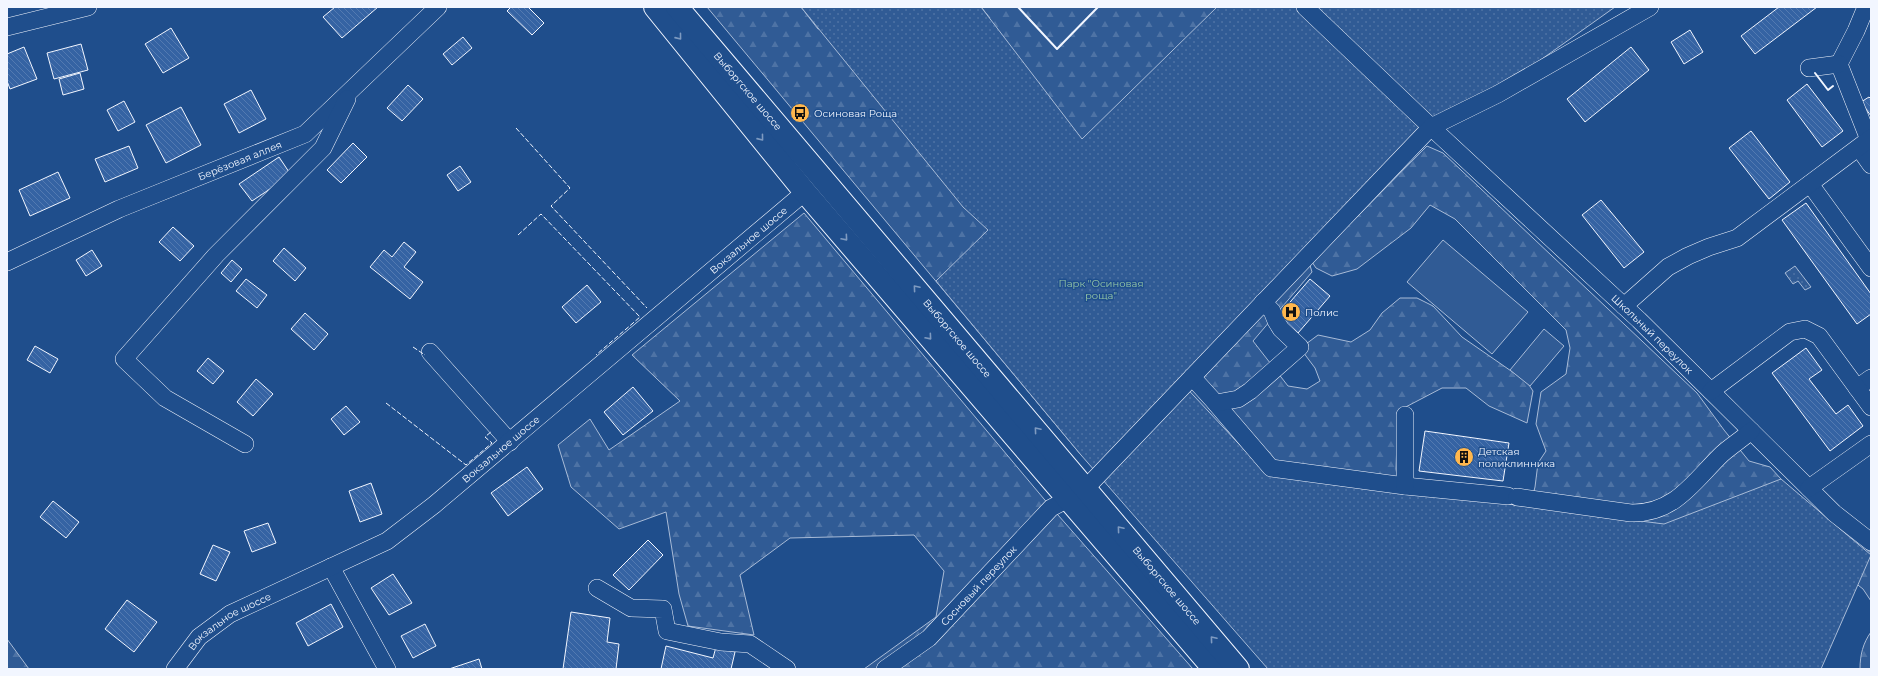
<svg xmlns="http://www.w3.org/2000/svg" width="1878" height="676" viewBox="0 0 1878 676" font-family="Montserrat,sans-serif">
  <defs>
    <pattern id="forest-firs" width="22" height="20" patternUnits="userSpaceOnUse"><rect width="22" height="20" fill="#305b95"/><path d="M5 1l3.5 6h-7zM16 11l3.5 6h-7z" fill="#4e73a5"/></pattern>
    <pattern id="park-dots" width="8" height="8" patternUnits="userSpaceOnUse"><rect width="8" height="8" fill="#305b95"/><path d="M2 2h.1M6 6h.1" fill="none" stroke="#4e73a5" stroke-width="1.8" stroke-linecap="round"/></pattern>
    <pattern id="building-back-hatch" width="6" height="6" patternUnits="userSpaceOnUse"><rect width="6" height="6" fill="#3563a3"/><path d="M-1 5l2 2M0 0l6 6M5-1l2 2" fill="none" stroke="#537ab1"/></pattern>
  </defs>
  <rect width="100%" height="100%" fill="#1f4e8c"/>
  <path fill="url(#forest-firs)" stroke="#a8bbd7" d="M707,7H801L818,29L990,18L981,7H1291L1081,455Z
    M1427,146L1443,153L1697,393L1724,430L1749,461L1770,467L1781,479L1630,669L1695,554L1375,516L1162,418L1309,262L1312,272L1253,341L1288,386L1307,389L1320,381L1315,368L1303,352L1306,344L1318,335L1351,342L1370,330L1382,313L1400,298H1417L1433,306L1462,337L1527,382L1533,391L1527,423L1489,406L1466,388H1442L1398,411L1396,469L1400,495L1529,510L1535,487L1538,463L1546,451L1536,424L1541,392L1566,374L1570,348L1566,330L1455,219L1430,205L1411,228L1357,269L1332,276L1316,268L1312,262Z
    M804,213L1044,499L1193,669H864L936,617L944,571L914,535L790,538L740,575L754,635L688,626L679,594L666,512L619,529L571,487L558,445L590,419L609,450L680,401L632,355Z
    M1831,526L1842,529L1871,553V601L1863,589L1845,575Z
    M1871,632V669H1860C1860,655 1863,643 1871,632Z
    M7,639L29,669H7Z"/>
  <path fill="url(#park-dots)" stroke="#a8bbd7" d="M801,7H981L1082,139L1217,7H1615L1435,135L1180,381L1266,473L1664,524L1781,479L1871,555L1821,669H1268L1081,455L936,281L988,230L963,207Z
    M1795,266L1811,287L1805,290L1798,281L1793,284L1785,273Z"/>
  <path fill="#305b95" stroke="#a8bbd7" d="M1443,240L1528,312L1492,354L1407,282Z
    M1544,329L1564,346L1530,386L1510,370Z"/>
  <path fill="url(#building-back-hatch)" stroke="#f2f6ff" d="M335,7H378L342,38L323,17Z
    M511,7H528L544,23L532,35L507,11Z
    M1779,7H1817L1755,54L1741,36Z
    M171,28L189,58L163,73L145,44Z
    M1690,30L1703,52L1684,64L1671,42Z
    M463,37L472,48L452,65L443,54Z
    M81,44L88,70L54,79L47,53Z
    M24,47L37,79L10,89L7,81V54Z
    M1631,47L1649,70L1585,122L1567,99Z
    M80,73L84,89L63,95L59,79Z
    M1807,84L1843,131L1822,147L1787,100Z
    M408,85L423,99L402,121L387,108Z
    M251,90L266,119L239,133L224,104Z
    M1869,97L1871,99V116L1861,102Z
    M124,101L135,122L118,131L107,110Z
    M181,107L201,145L166,163L146,125Z
    M1751,131L1790,182L1769,199L1729,148Z
    M353,143L367,157L341,183L327,170Z
    M129,146L138,168L105,182L95,159Z
    M279,157L291,175L252,201L239,184Z
    M460,166L471,182L458,191L447,175Z
    M58,172L70,198L30,216L19,190Z
    M1601,200L1644,252L1624,268L1582,215Z
    M1806,203L1871,294V314L1857,324L1782,220Z
    M173,227L194,246L180,261L159,242Z
    M404,242L416,252L404,267L423,282L410,299L370,267L384,250L392,257Z
    M284,248L306,268L295,281L273,261Z
    M92,250L102,266L86,276L76,260Z
    M232,260L242,269L231,282L221,273Z
    M246,279L267,295L257,308L236,291Z
    M1310,279L1330,296L1298,333L1278,316Z
    M587,285L601,302L576,323L562,307Z
    M305,313L328,334L314,350L291,329Z
    M35,346L58,359L50,373L27,360Z
    M1806,348L1822,370L1809,379L1836,414L1848,405L1863,426L1830,451L1772,373Z
    M208,358L224,371L213,384L197,371Z
    M256,379L273,394L253,416L237,402Z
    M633,387L653,411L623,435L604,412Z
    M346,406L360,422L344,435L331,419Z
    M1425,431L1509,443L1503,481L1419,471Z
    M527,467L543,489L508,516L491,493Z
    M371,483L382,514L360,522L349,491Z
    M53,501L79,522L66,538L40,517Z
    M268,523L276,543L252,552L244,531Z
    M648,540L663,555L629,590L613,575Z
    M213,545L230,552L216,581L200,574Z
    M393,574L412,603L389,615L371,588Z
    M127,600L157,622L134,652L105,629Z
    M331,604L343,627L308,646L296,623Z
    M571,612L610,618L607,642L619,644L616,669H563Z
    M425,624L436,646L413,658L401,636Z
    M666,646L713,658L716,647L735,652L731,669H661Z
    M479,659L482,669H449Z"/>
  <g fill="none" stroke-linecap="round" stroke-linejoin="round">
    <defs>
      <g id="minor">
        <path id="s1" d="M1305,7L1431,127L1639,320L1834,513L1871,542"/>
        <path d="M1866,7L1856,31L1839,64L1869,140"/>
        <path d="M7,27L88,7"/>
        <path d="M1809,68L1839,64"/>
        <path d="M1859,148L1871,165"/>
        <path d="M1810,184L1871,268"/>
        <path id="s2" d="M7,262L119,209L305,134L438,7"/>
        <path d="M1624,306L1668,267L1688,256L1709,247L1737,238L1871,138"/>
        <path d="M430,352L510,442"/>
        <path d="M1192,377L1212,399L1271,468L1405,486L1508,496"/>
        <path d="M1857,388L1871,378"/>
        <path d="M1711,391L1790,332L1805,329L1819,336L1871,407"/>
        <path d="M1216,403L1238,399L1250,391L1300,347L1281,329L1276,321L1272,311L1263,302"/>
        <path d="M245,444L165,398L124,359L216,255L323,148L347,99"/>
        <path d="M1405,486V415"/>
        <path d="M1086,488L1431,127L1498,94L1650,7"/>
        <path d="M1809,488L1871,444"/>
        <path d="M1517,497L1631,513C1675,514 1694,481 1722,454C1731,446 1742,439 1751,431"/>
        <path d="M331,567L387,669"/>
        <path d="M597,588L631,608L663,609L667,631L721,642L750,644L787,669"/>
        <path id="s3" d="M175,669L199,637L230,614L387,541L434,505L805,192"/>
        <path id="s4" d="M885,669L929,638L1051,508L1068,499"/>
      </g>
      <g id="major">
        <path d="M655,7L805,192L1214,669"/>
        <path id="s5" d="M677,7L1238,669"/>
      </g>
    </defs>
    <use href="#minor" stroke="#f2f6ff" stroke-width="18"/>
    <use href="#major" stroke="#f2f6ff" stroke-width="24"/>
    <use href="#minor" stroke="#1f4e8c" stroke-width="17"/>
    <use href="#major" stroke="#1f4e8c" stroke-width="22"/>
    <path stroke="#f2f6ff" stroke-width="1" stroke-dasharray="5 2" stroke-linecap="butt" d="M516,128L570,188L551,206L647,308
      M518,235L541,214L640,317L596,355
      M413,347L425,355
      M386,403L466,465L492,443L485,437L492,431"/>
    <path stroke="#f2f6ff" stroke-width="2" d="M1018,7L1057,49L1098,7
      M1815,73L1828,90L1833,86"/>
  </g>
  <defs><path id="oneway-chevron" d="M-2-3.5L2.5 0L-2 3.5" fill="none" stroke-width="1.6" stroke-linecap="round" stroke-linejoin="round"/></defs>
  <g stroke="#7e9ac0">
    <use href="#oneway-chevron" transform="translate(679 37) rotate(51)"/>
    <use href="#oneway-chevron" transform="translate(761 138) rotate(51)"/>
    <use href="#oneway-chevron" transform="translate(845 238) rotate(49)"/>
    <use href="#oneway-chevron" transform="translate(916 288) rotate(-130)"/>
    <use href="#oneway-chevron" transform="translate(929 337) rotate(49)"/>
    <use href="#oneway-chevron" transform="translate(1037 430) rotate(-130)"/>
    <use href="#oneway-chevron" transform="translate(1120 529) rotate(-130)"/>
    <use href="#oneway-chevron" transform="translate(1213 639) rotate(-130)"/>
  </g>
  <defs>
    <symbol id="bus-disc" viewBox="-11 -11 22 22"><circle r="9.5" fill="#ffb74d" stroke="#1f4e8c"/><path d="M-5-6H5V4H4V6H2V4H-2V6H-4V4H-5ZM-3.5-4V0h7V-4ZM-3.5 1.2v1.5H-2V1.2ZM2 1.2v1.5H3.5V1.2Z" fill="#111"/></symbol>
    <symbol id="hospital-disc" viewBox="-11 -11 22 22"><circle r="9.5" fill="#ffb74d" stroke="#1f4e8c"/><path d="M-5-5h3v3.5h4V-5h3V5h-3V1.5h-4V5h-3Z" fill="#111"/></symbol>
    <symbol id="building-disc" viewBox="-11 -11 22 22"><circle r="9.5" fill="#ffb74d" stroke="#1f4e8c"/><path d="M-4-6H4V6H1V3H-1V6H-4ZM-2.5-4.3h1.7v1.8h-1.7ZM.8-4.3h1.7v1.8H.8ZM-2.5-1h1.7V.8h-1.7ZM.8-1h1.7V.8H.8Z" fill="#111"/></symbol>
  </defs>
  <g fill-rule="evenodd">
    <use href="#bus-disc" x="789" y="102" width="22" height="22"/>
    <use href="#hospital-disc" x="1280" y="301" width="22" height="22"/>
    <use href="#building-disc" x="1453" y="446" width="22" height="22"/>
  </g>
  <g text-anchor="middle" dominant-baseline="central" stroke-width="3" stroke-linejoin="round" paint-order="stroke">
    <g font-size="10" fill="#f2f6ff" stroke="#1f4e8c">
      <text stroke="none"><textPath href="#s5" startOffset="110">Выборгское шоссе</textPath></text>
      <text stroke="none"><textPath href="#s2" startOffset="254">Берёзовая аллея</textPath></text>
      <text stroke="none"><textPath href="#s3" startOffset="722">Вокзальное шоссе</textPath></text>
      <text stroke="none"><textPath href="#s1" startOffset="477">Школьный переулок</textPath></text>
      <text stroke="none"><textPath href="#s5" startOffset="434">Выборгское шоссе</textPath></text>
      <text stroke="none"><textPath href="#s3" startOffset="398">Вокзальное шоссе</textPath></text>
      <text stroke="none"><textPath href="#s4" startOffset="126">Сосновый переулок</textPath></text>
      <text stroke="none"><textPath href="#s5" startOffset="758">Выборгское шоссе</textPath></text>
      <text stroke="none"><textPath href="#s3" startOffset="74">Вокзальное шоссе</textPath></text>
    </g>
    <g font-size="10" fill="#f2f6ff" stroke="#1f4e8c" text-anchor="start">
      <text x="814" y="113">Осиновая Роща</text>
      <text x="1305" y="312">Полис</text>
      <text x="1478" y="451">Детская<tspan x="1478" dy="12">поликлинника</tspan></text>
    </g>
    <g font-size="10" fill="#97c8a6" stroke="#1f4e8c">
      <text x="1101" y="283">Парк "Осиновая<tspan x="1101" dy="12">роща"</tspan></text>
    </g>
  </g>
  <rect width="1878" height="676" fill="none" stroke="#f2f6ff" stroke-width="16"/>
</svg>
